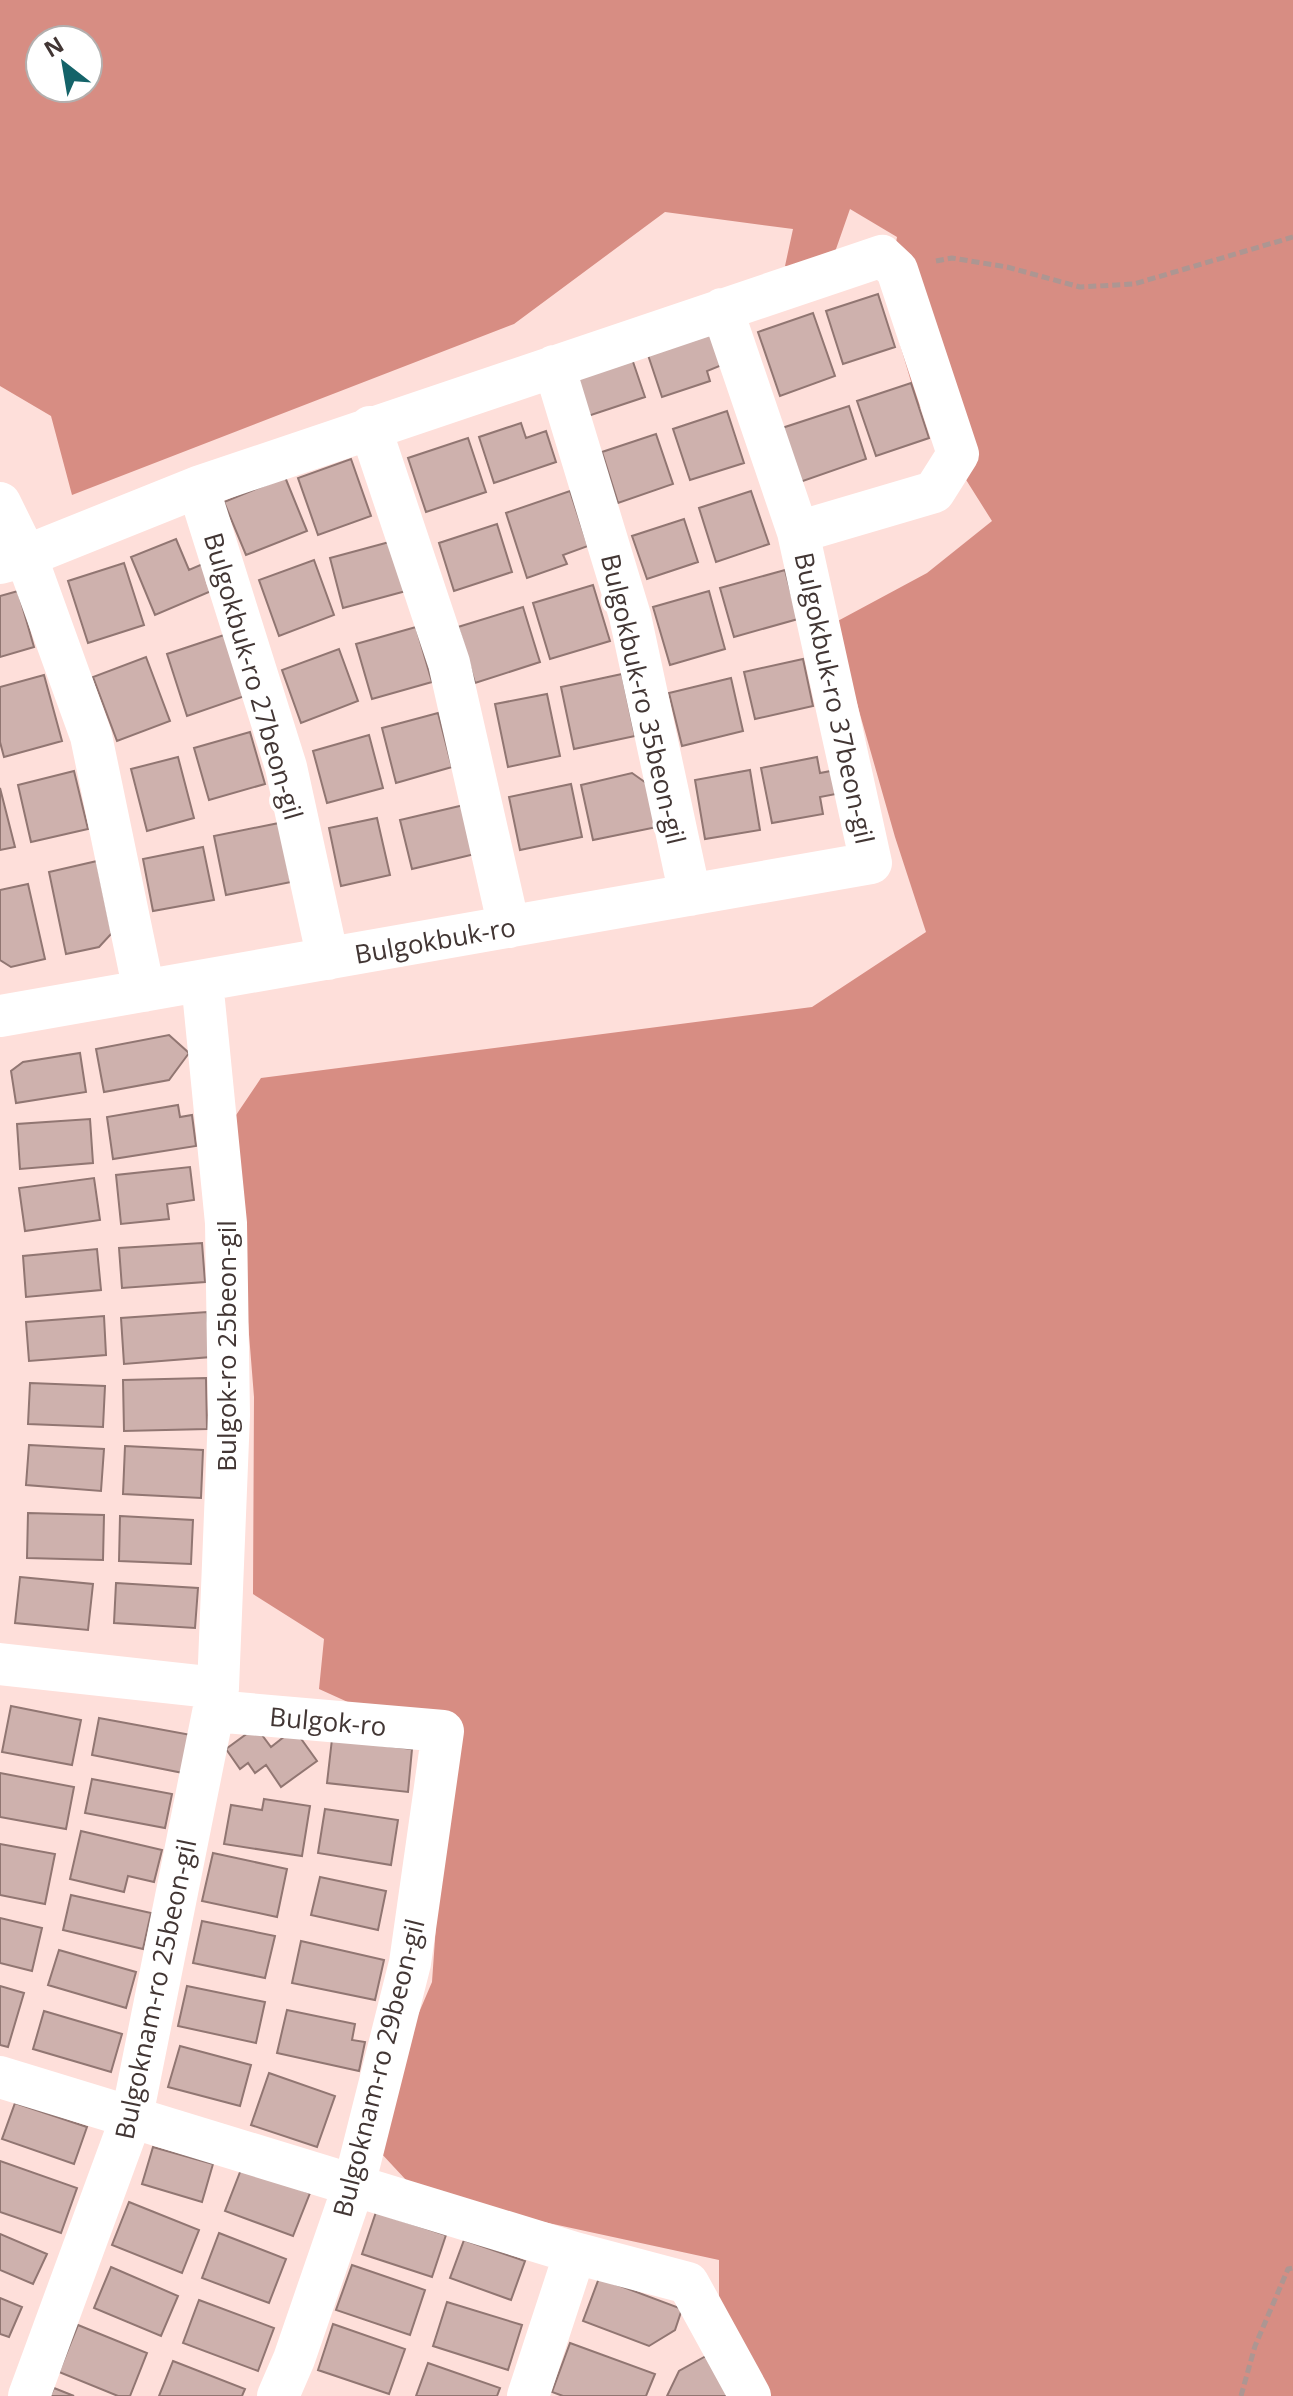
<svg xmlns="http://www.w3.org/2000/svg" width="1293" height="2396" viewBox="0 0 1293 2396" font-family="'Open Sans',sans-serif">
  <rect width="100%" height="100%" fill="#fedfda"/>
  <path fill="#d78d83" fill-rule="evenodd" d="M0,0H1293V2396H770L719,2311V2260L420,2195L366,2137L432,1982L444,1811L425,1737L319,1689L324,1639L253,1594L254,1397L232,1121L261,1078L812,1007L926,932L895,837L834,623L927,573L992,521L917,402L886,297L897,237L850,209L828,272L785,266L793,229L665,212L514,324L72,495L51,416L0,386ZM40,40H88V88H40Z"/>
  <path fill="#ceb1ad" stroke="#917672" stroke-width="2" d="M878,294L895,347L843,364L826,311Z
    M813,313L835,376L780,396L758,332Z
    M709,328L722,365L707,371L710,381L662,397L646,349Z
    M630,353L645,397L588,416L573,372Z
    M911,383L929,438L876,456L857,401Z
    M849,406L866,459L800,482L782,428Z
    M727,411L744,463L690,480L673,429Z
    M521,423L526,438L546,431L556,462L494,483L479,437Z
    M656,434L673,484L618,503L602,452Z
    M468,438L486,492L426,512L408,458Z
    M351,459L371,516L318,535L298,478Z
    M285,477L307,531L246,555L224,502Z
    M570,491L588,546L563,555L567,564L527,578L506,513Z
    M751,491L769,544L716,562L699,508Z
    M684,519L698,562L647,579L632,536Z
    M497,524L512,572L454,591L439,543Z
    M176,539L189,570L205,563L216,589L155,615L131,557Z
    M393,541L406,591L343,608L330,558Z
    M314,560L334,615L279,636L259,580Z
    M124,563L144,625L88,643L68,581Z
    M785,570L798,619L734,637L720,588Z
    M593,585L610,641L550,659L533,603Z
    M18,591L34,647L0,657V596Z
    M709,591L725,649L670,665L653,607Z
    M523,607L540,662L475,683L458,627Z
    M416,627L432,682L372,699L356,644Z
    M224,635L245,696L187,716L167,654Z
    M339,649L358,701L301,723L282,670Z
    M146,657L170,721L117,741L93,677Z
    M803,659L813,706L755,719L744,672Z
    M622,674L635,736L574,749L561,687Z
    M44,675L62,741L4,757L0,742V687Z
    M731,678L743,731L682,746L669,693Z
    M547,694L560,756L508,767L495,704Z
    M438,713L452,767L396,783L382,728Z
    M250,732L265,784L209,800L194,748Z
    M369,735L383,788L327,803L313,751Z
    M178,757L194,818L147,831L131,769Z
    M817,757L820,773L836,770L841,793L820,797L823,814L772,823L761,768Z
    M750,770L760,830L705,839L695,780Z
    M74,771L88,829L31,842L18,785Z
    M632,773L649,785L657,827L593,840L581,785Z
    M571,784L582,837L520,850L509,797Z
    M0,788L15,847L0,850Z
    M464,805L475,854L412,869L400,820Z
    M377,818L390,875L341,886L329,828Z
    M279,823L291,882L226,895L214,836Z
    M203,847L214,900L153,911L143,859Z
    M97,861L112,933L99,947L66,954L49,872Z
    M28,884L45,959L11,967L0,960V890Z
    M169,1035L189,1053L169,1080L104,1092L96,1049Z
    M80,1053L86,1092L16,1103L11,1071L23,1062Z
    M178,1105L180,1117L192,1115L196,1146L113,1159L107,1117Z
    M90,1119L93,1163L20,1169L17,1124Z
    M190,1167L194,1200L167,1204L169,1219L121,1224L116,1175Z
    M94,1178L100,1220L25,1231L19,1188Z
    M202,1243L205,1282L122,1288L119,1248Z
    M97,1249L101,1290L26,1297L23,1256Z
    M207,1312L211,1357L124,1364L121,1318Z
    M104,1316L106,1355L29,1361L26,1322Z
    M206,1378L207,1429L124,1431L123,1380Z
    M30,1383L105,1386L103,1427L28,1424Z
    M29,1445L104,1449L101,1491L26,1485Z
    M125,1446L203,1450L201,1498L123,1494Z
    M28,1513L104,1515L103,1560L27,1558Z
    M120,1516L193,1520L191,1564L119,1561Z
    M20,1577L93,1584L88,1630L15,1623Z
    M116,1583L198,1588L195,1628L114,1623Z
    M11,1706L81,1720L72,1765L2,1752Z
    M99,1718L191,1735L183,1773L92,1755Z
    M256,1727L271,1747L294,1729L317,1761L281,1787L266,1765L255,1773L248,1763L240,1769L226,1749Z
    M332,1739L412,1749L408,1792L327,1783Z
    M0,1773L74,1787L66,1829L0,1817Z
    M92,1779L172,1794L165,1828L85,1813Z
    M264,1799L310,1806L302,1856L224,1844L231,1805L262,1810Z
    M325,1809L398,1820L391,1865L318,1853Z
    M81,1831L162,1850L154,1882L128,1876L124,1892L70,1879Z
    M0,1844L55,1854L45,1904L0,1895Z
    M213,1853L287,1869L277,1917L202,1901Z
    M320,1877L386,1891L378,1930L311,1915Z
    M71,1895L151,1913L143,1949L63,1930Z
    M0,1918L42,1928L32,1971L0,1963Z
    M202,1921L275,1936L265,1978L193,1963Z
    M301,1941L384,1960L375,2000L292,1983Z
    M59,1950L136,1972L126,2008L48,1985Z
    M0,1986L24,1993L8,2047L0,2045Z
    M187,1986L265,2002L256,2043L178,2026Z
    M287,2010L355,2024L352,2040L365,2042L359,2071L277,2053Z
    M44,2011L122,2034L111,2072L33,2049Z
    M180,2046L251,2065L240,2106L168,2087Z
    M269,2073L335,2096L317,2147L251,2125Z
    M15,2103L87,2127L74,2164L2,2139Z
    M153,2147L213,2164L202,2202L142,2184Z
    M0,2161L77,2188L61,2233L0,2212Z
    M242,2167L310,2193L293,2236L225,2211Z
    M129,2202L199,2230L182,2273L112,2245Z
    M376,2212L446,2235L432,2277L362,2254Z
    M219,2233L286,2259L269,2303L202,2278Z
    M0,2234L47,2254L33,2284L0,2270Z
    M464,2240L525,2261L511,2300L450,2278Z
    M352,2265L425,2290L410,2335L336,2310Z
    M111,2267L178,2296L161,2336L94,2308Z
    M599,2278L682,2309L675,2330L649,2346L583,2321Z
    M0,2298L22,2307L9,2337L0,2334Z
    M199,2300L274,2328L258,2371L183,2343Z
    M447,2302L522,2325L508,2370L433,2346Z
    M333,2324L405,2349L389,2394L318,2370Z
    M78,2325L147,2353L130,2396H118L59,2372Z
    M570,2343L655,2374L646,2396H563L552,2392Z
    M706,2356L735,2396H667L679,2371Z
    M173,2361L245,2389L242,2396H159Z
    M428,2363L500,2388L497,2396H416Z
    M54,2388L74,2396H50Z"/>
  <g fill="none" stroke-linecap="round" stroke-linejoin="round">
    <path stroke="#ad9692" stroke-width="5" stroke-dasharray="8 4" stroke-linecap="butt" d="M936,261L952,258L1007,267L1080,287L1134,284L1293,237
      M1241,2396L1255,2346L1288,2269L1293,2268"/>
    <path stroke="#fff" stroke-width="42" d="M554,366L630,616L690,895
      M370,427L449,663L509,927
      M198,487L286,767L328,959
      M0,503L26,556L91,736L144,991
      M0,563L26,556L198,487L882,256L897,270L958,454L934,492L798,532
      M0,1016L871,863L798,532L722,309
      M0,1664L218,1688
      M214,1711L443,1731L410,1963L354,2185L294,2359L278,2396
      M0,2077L575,2253L688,2283L750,2396
      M29,2396L132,2116L218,1688L229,1415L226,1223L202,981
      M528,2396L575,2253"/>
  </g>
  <g text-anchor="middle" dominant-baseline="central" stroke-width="8" stroke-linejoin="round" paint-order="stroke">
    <g font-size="26" fill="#423634" stroke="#fff">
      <text transform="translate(254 676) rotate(74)">Bulgokbuk-ro 27beon-gil</text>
      <text transform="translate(835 698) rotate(78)">Bulgokbuk-ro 37beon-gil</text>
      <text transform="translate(644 699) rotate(77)">Bulgokbuk-ro 35beon-gil</text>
      <text transform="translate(435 940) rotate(-10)">Bulgokbuk-ro</text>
      <text transform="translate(226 1346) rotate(-90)">Bulgok-ro 25beon-gil</text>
      <text transform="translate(328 1721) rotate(5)">Bulgok-ro</text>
      <text transform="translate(155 1989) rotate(-78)">Bulgoknam-ro 25beon-gil</text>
      <text transform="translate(378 2068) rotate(-76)">Bulgoknam-ro 29beon-gil</text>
    </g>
  </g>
  <g transform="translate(64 64) rotate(329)"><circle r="38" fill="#ffffff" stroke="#b3afae" stroke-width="2"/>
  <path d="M0-6L14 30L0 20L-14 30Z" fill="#146369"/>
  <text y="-12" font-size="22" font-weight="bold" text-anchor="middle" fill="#423634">N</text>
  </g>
</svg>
